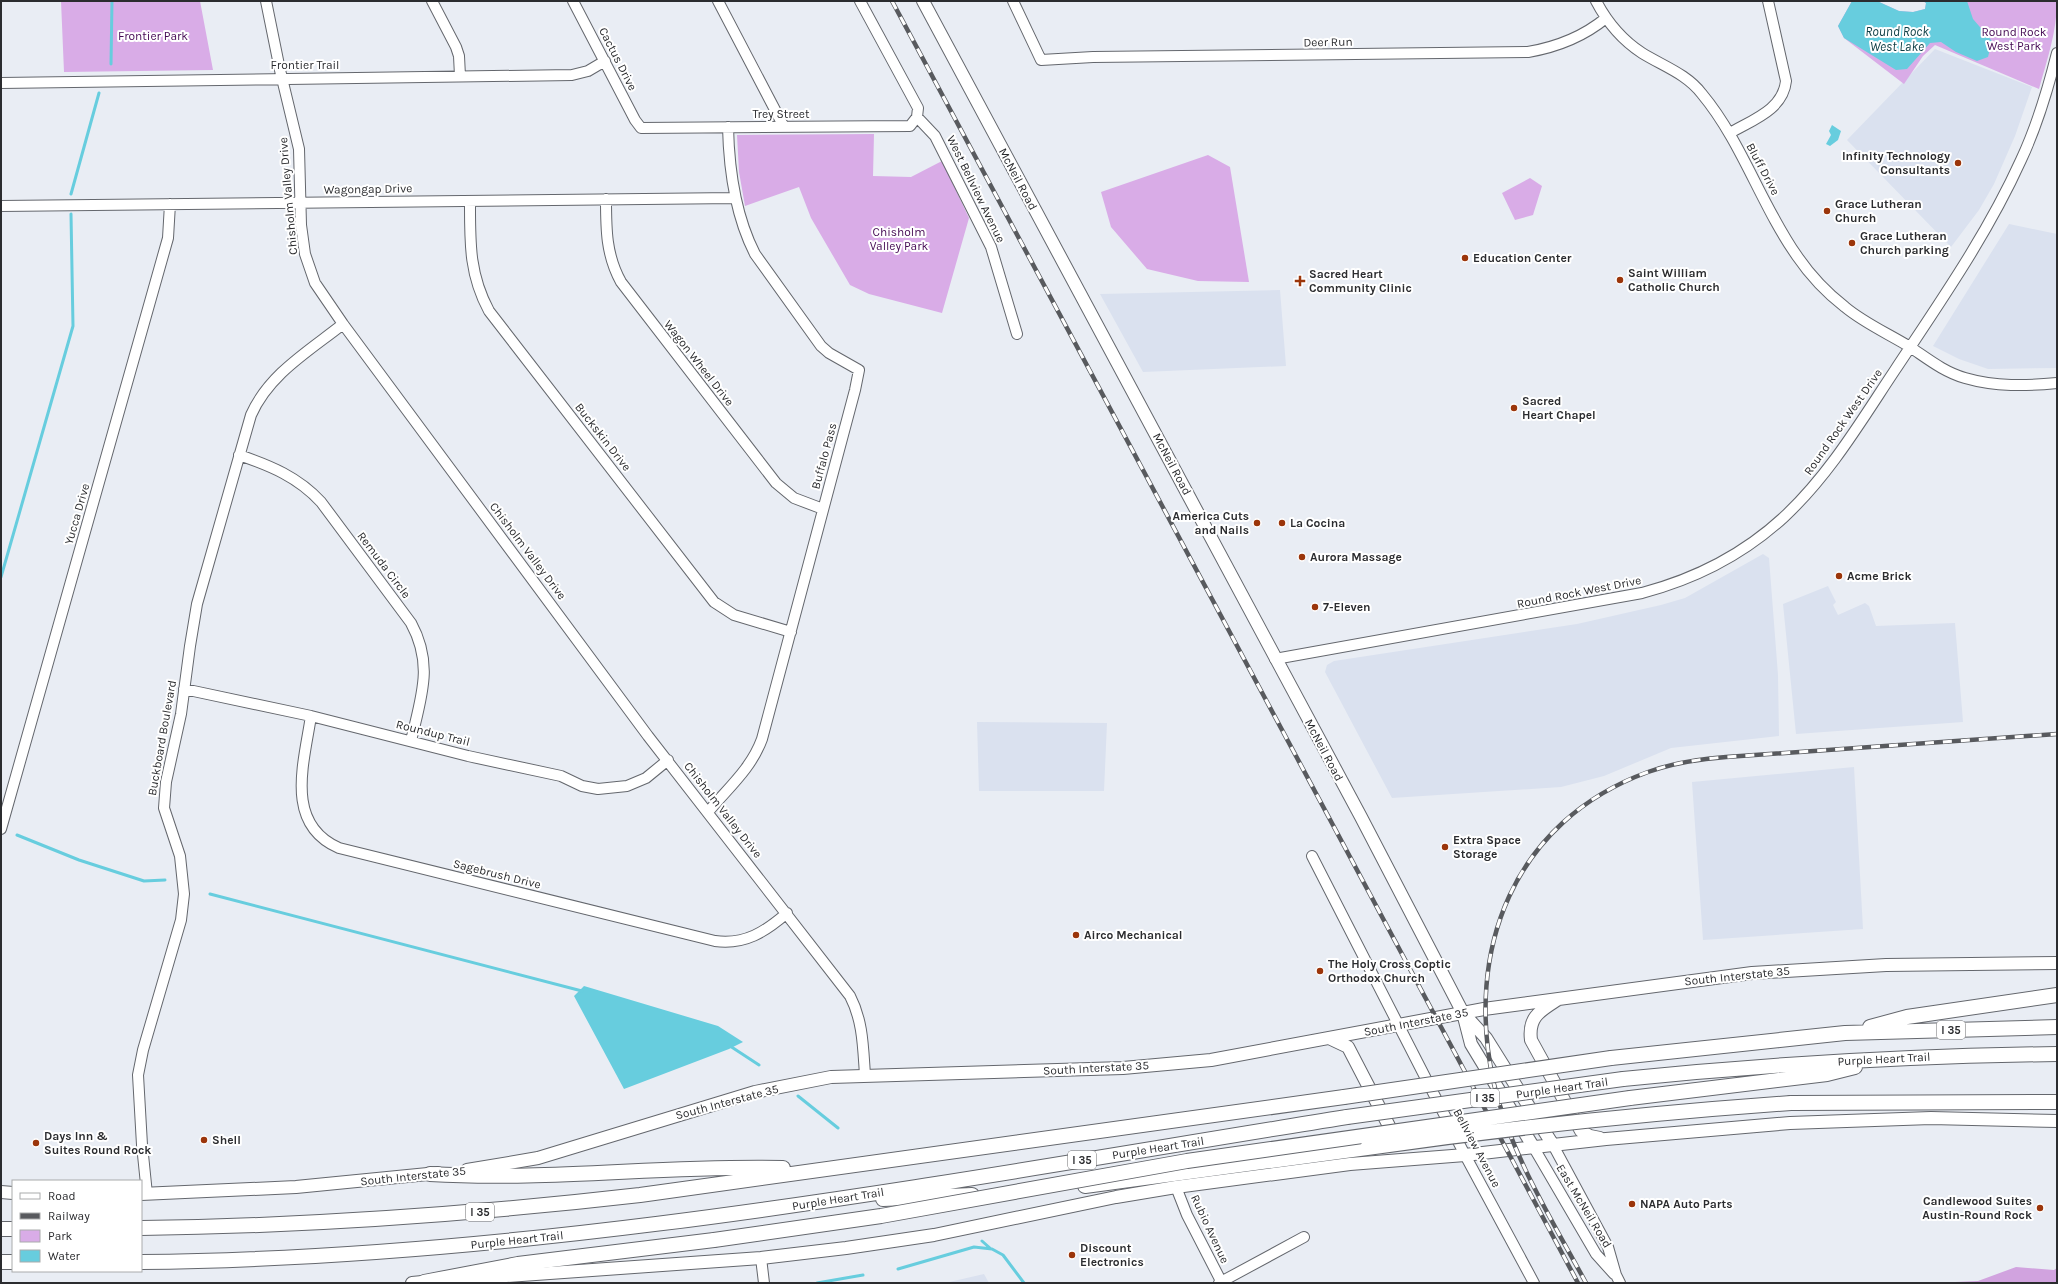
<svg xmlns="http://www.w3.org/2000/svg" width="2058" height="1284" viewBox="0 0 2058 1284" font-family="Karla,sans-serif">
  <rect width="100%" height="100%" fill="#e9edf4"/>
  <path fill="#dae1ef" d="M1935,49L2032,87L2015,136L1994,184L1979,210L1951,247L1847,140Z
    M2009,224L2057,234V368L1988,369L1959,359L1933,346Z
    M1280,290L1286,366L1143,372L1100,294Z
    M1763,554L1769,558L1778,675L1779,736L1671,748L1604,776L1561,787L1392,798L1325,672L1327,665L1334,661L1577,624L1661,605L1685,598Z
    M1828,586L1836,602L1833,605L1838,615L1865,603L1869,606L1876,626L1955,623L1963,722L1796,734L1783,604Z
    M977,722L1107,723L1104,791H979Z
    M1854,767L1863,929L1703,940L1692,782Z
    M984,1274L989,1283H945Z"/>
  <path fill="#d9ace7" d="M61,1H200L213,70L64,72Z
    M1852,1H1877L1899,11L1913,12L1925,9L1926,3L1923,1H2057C2057,31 2047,60 2039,89L1935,45L1923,56L1904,84L1844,38L1838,26Z
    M874,134L873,176L911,177L942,161L969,218L942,313L869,294L850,285L811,218L799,187L745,206L739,172L737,135Z
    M1208,155L1230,167L1249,282L1198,281L1147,269L1111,227L1101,192Z
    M1530,178L1542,186L1533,215L1515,220L1502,193Z"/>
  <path fill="#d1a3df" d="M2016,1267L2054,1270L2057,1268V1283H1933L1978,1281Z"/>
  <path fill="#67cdde" d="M1852,1H1877L1899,11L1913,12L1925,9L1926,3L1923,1H1967L1973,19L1992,41L1988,57L1977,61L1956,52L1941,42L1930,43L1907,69L1896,70L1844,38L1838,26Z
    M1832,125L1841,131L1838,140L1830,146L1826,144L1831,135L1829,131Z
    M584,986L718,1026L743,1042L729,1049L624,1089L574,996Z"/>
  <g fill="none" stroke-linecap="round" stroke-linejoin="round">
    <path stroke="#67cdde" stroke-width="3" d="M111,64L112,1
      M71,194L99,93
      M1,577L73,326L71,214
      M17,835L79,860L144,881L165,880
      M210,894L582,991
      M730,1046L759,1065
      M798,1096L838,1128
      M982,1241L991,1249
      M898,1269L974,1247L992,1249L1003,1255L1024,1283
      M817,1283L863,1275"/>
    <defs>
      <path id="minor" d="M266,1L280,70L299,149L301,225L305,254L315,283L343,324L648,736L850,996C863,1021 863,1047 865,1075
        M432,1L456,47L459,56L460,76
        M573,1L635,120L641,128L910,126L917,117
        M718,1L784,127
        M860,1L918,108L917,117
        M1013,1L1041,60L1093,57L1528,52C1557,47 1583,37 1606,18
        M1596,1C1607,22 1622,40 1642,53C1663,66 1687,74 1702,94C1742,142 1761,205 1797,256C1810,275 1827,293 1845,307C1864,323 1889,334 1910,347C1928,359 1944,372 1965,378C1996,387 2026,386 2057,383
        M1,83L572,75L588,71L605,61
        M917,117L935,136L991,247L1017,334
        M1730,133C1752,120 1783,110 1786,81L1768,1
        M606,199C606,229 606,255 621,282L776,483L794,498L823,509
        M470,201C470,242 469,274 489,311L714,602L734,615L791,632
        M1,206L735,198
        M239,455C271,466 298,477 321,502L411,623C434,665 421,697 411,741
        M1275,659L1642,593C1695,579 1744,554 1784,517C1830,474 1861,421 1895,370C1940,302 1987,235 2021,160C2037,126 2048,89 2057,53
        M184,689L311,716L468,756L561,776L582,786L598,789L627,786L646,778L668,760
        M311,716C304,763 284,824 339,848L715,941C745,945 765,932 787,913
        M708,812C728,788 751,769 762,739L855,390L859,370L829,353L821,346L755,254C735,215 729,171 728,127
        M1,829L168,238L170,204
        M1312,856L1465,1155L1534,1283
        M1553,1145L1608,1247L1616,1275L1620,1283
        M1534,1148L1596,1254L1614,1274
        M1176,1187L1187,1215L1222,1283
        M147,1194L142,1145L138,1075L143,1050L181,920L184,894L180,856L164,808L166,782L181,714L190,646L197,604L251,415C269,374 309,351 343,324
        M761,1258L764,1283
        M1219,1283L1304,1237"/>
      <path id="major" d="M923,1L1361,817L1463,1013L1471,1044L1534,1148
        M1557,1000C1540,1011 1528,1017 1531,1040L1581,1131L1590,1136L1600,1138
        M1464,1014L1486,1038L1553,1145
        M1329,1038L1348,1047L1389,1126L1387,1140
        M467,1170L538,1158L755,1092L831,1077L1123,1068L1211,1060L1484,1009L1752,973L1886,965L2057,963
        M1,1192L13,1193
        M141,1194L296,1187L438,1173
        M465,1279L761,1258L846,1248L934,1235L1116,1197L1176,1187L1350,1164L1465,1155L1606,1139L1790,1123L1931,1118L2057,1121
        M412,1283L433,1281"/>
      <path id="highway" d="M1870,1027L1907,1017L2057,995
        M1611,1058L1845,1033L2057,1027
        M1623,1079C1767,1064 1912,1056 2057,1054
        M1630,1098L1827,1074L1855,1067
        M1791,1103L2057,1102
        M430,1174C548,1181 665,1165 783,1168
        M1085,1186L1367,1148
        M883,1199L972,1195
        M141,1228C308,1226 474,1214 640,1195L1344,1097
        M1,1229H13
        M1,1262H13
        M141,1262C547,1258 948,1181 1347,1117
        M424,1282L518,1264L714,1240"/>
    </defs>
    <use href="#minor" stroke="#64676d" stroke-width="12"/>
    <use href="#major" stroke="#64676d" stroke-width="14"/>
    <use href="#highway" stroke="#64676d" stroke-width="16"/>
    <use href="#minor" stroke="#fff" stroke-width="10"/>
    <use href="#major" stroke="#fff" stroke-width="12"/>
    <use href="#highway" stroke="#fff" stroke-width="14"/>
    <defs>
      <path id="rail" d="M892,1L1578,1283
        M1586,1283C1552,1220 1511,1155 1494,1084C1464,951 1513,821 1648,772C1673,763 1699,759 1726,757L2057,734"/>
    </defs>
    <use href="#rail" stroke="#585a5e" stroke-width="4.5"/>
    <use href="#rail" stroke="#fff" stroke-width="3" stroke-dasharray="9" stroke-linecap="butt"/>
    <defs>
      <path id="highway-bridge" d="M1344,1097L1611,1058
        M1347,1117L1623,1079
        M1367,1148C1508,1128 1649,1113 1791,1103
        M714,1240L881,1216L1187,1161L1630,1098"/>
    </defs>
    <use href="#highway-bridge" stroke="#64676d" stroke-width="16" stroke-linecap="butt"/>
    <use href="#highway-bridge" stroke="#fff" stroke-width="14"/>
  </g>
  <g fill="#9b350a" stroke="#fff" stroke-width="1.5">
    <circle cx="1958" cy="163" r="4"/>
    <circle cx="1827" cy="211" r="4"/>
    <circle cx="1852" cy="243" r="4"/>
    <circle cx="1465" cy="258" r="4"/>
    <circle cx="1620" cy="280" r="4"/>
    <path d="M1298 275h4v4h4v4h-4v4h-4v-4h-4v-4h4z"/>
    <circle cx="1514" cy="408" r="4"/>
    <circle cx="1257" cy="523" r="4"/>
    <circle cx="1282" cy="523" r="4"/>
    <circle cx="1302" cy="557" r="4"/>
    <circle cx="1839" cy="576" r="4"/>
    <circle cx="1315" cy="607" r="4"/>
    <circle cx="1445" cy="847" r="4"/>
    <circle cx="1076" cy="935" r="4"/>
    <circle cx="1320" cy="971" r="4"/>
    <circle cx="204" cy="1140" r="4"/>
    <circle cx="36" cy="1143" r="4"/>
    <circle cx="1632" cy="1204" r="4"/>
    <circle cx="2040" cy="1208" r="4"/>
    <circle cx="1072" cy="1255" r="4"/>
  </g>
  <g text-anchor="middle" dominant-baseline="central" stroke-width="4" stroke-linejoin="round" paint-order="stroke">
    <g fill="#fff" stroke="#6b6b6d" stroke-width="1">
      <rect x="1937" y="1021" width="28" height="18" rx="3"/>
      <rect x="1471" y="1089" width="28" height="18" rx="3"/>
      <rect x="1068" y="1151" width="28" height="18" rx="3"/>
      <rect x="466" y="1203" width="28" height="18" rx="3"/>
    </g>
    <g font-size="11" font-weight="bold" fill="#2b2c2f">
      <text x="1951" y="1030">I 35</text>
      <text x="1485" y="1098">I 35</text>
      <text x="1082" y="1160">I 35</text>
      <text x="480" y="1212">I 35</text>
    </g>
    <g font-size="12" fill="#440953" stroke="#fff">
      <text x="2014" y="32">Round Rock<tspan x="2014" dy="14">West Park</tspan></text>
      <text x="153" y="36">Frontier Park</text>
      <text x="899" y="232">Chisholm<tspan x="899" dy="14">Valley Park</tspan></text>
    </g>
    <g font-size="12" fill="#2b2c2f" stroke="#fff">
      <text transform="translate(1328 42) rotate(-1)">Deer Run</text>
      <text transform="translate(618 59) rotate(63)">Cactus Drive</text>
      <text x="305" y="65">Frontier Trail</text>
      <text x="781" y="114">Trey Street</text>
      <text transform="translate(1763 169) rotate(62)">Bluff Drive</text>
      <text transform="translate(1018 179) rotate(62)">McNeil Road</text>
      <text transform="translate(368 189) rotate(-1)">Wagongap Drive</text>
      <text transform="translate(976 189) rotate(64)">West Bellview Avenue</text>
      <text transform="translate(288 196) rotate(-95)">Chisholm Valley Drive</text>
      <text transform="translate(699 363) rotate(52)">Wagon Wheel Drive</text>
      <text transform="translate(1843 422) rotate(-55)">Round Rock West Drive</text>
      <text transform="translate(603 437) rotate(52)">Buckskin Drive</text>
      <text transform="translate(824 456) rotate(-75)">Buffalo Pass</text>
      <text transform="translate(1172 464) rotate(62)">McNeil Road</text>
      <text transform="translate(77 514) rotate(-74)">Yucca Drive</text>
      <text transform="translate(528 551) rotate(53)">Chisholm Valley Drive</text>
      <text transform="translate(384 565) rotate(53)">Remuda Circle</text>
      <text transform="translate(1579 592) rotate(-11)">Round Rock West Drive</text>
      <text transform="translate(433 733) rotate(14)">Roundup Trail</text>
      <text transform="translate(162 738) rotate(-80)">Buckboard Boulevard</text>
      <text transform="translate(1324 750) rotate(62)">McNeil Road</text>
      <text transform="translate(723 810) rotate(52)">Chisholm Valley Drive</text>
      <text transform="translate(497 874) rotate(14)">Sagebrush Drive</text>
      <text transform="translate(1737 976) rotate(-6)">South Interstate 35</text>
      <text transform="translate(1416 1022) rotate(-11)">South Interstate 35</text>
      <text transform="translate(1884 1059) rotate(-3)">Purple Heart Trail</text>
      <text transform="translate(1096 1068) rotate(-3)">South Interstate 35</text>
      <text transform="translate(1562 1088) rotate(-8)">Purple Heart Trail</text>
      <text transform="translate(727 1102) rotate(-15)">South Interstate 35</text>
      <text transform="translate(1158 1148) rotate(-9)">Purple Heart Trail</text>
      <text transform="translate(1477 1148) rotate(62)">Bellview Avenue</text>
      <text transform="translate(413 1176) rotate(-6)">South Interstate 35</text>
      <text transform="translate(838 1199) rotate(-9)">Purple Heart Trail</text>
      <text transform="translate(1584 1206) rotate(59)">East McNeil Road</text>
      <text transform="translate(1210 1229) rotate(65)">Rubio Avenue</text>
      <text transform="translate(517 1240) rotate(-6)">Purple Heart Trail</text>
    </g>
    <g font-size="12" font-weight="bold" fill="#2b2c2f" stroke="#fff" text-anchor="start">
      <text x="1950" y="156" text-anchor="end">Infinity Technology<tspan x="1950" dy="14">Consultants</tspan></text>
      <text x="1835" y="204">Grace Lutheran<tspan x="1835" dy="14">Church</tspan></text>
      <text x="1860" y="236">Grace Lutheran<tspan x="1860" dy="14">Church parking</tspan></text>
      <text x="1473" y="258">Education Center</text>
      <text x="1628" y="273">Saint William<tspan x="1628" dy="14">Catholic Church</tspan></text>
      <text x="1309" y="274">Sacred Heart<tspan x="1309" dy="14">Community Clinic</tspan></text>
      <text x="1522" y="401">Sacred<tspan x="1522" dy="14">Heart Chapel</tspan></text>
      <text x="1249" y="516" text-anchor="end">America Cuts<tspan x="1249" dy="14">and Nails</tspan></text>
      <text x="1290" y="523">La Cocina</text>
      <text x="1310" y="557">Aurora Massage</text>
      <text x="1847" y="576">Acme Brick</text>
      <text x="1323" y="607">7-Eleven</text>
      <text x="1453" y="840">Extra Space<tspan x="1453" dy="14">Storage</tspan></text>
      <text x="1084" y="935">Airco Mechanical</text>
      <text x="1328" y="964">The Holy Cross Coptic<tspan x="1328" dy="14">Orthodox Church</tspan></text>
      <text x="44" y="1136">Days Inn &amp;<tspan x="44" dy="14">Suites Round Rock</tspan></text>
      <text x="212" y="1140">Shell</text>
      <text x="2032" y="1201" text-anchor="end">Candlewood Suites<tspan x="2032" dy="14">Austin-Round Rock</tspan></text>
      <text x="1640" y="1204">NAPA Auto Parts</text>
      <text x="1080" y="1248">Discount<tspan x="1080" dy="14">Electronics</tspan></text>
    </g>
    <g font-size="13" font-style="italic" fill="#0c3d44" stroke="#fff">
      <text x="1897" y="31">Round Rock<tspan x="1897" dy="15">West Lake</tspan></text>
    </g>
  </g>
  <rect width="2058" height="1284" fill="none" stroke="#2b2c2f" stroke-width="4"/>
  <rect x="12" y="1180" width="130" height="92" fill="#ffffff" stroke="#aaabac"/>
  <rect x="20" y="1193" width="20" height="6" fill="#ffffff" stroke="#aaabac"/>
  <text x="48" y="1200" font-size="12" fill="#2b2c2f">Road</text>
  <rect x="20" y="1213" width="20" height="6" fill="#585a5e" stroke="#aaabac"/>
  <text x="48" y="1220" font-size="12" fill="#2b2c2f">Railway</text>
  <rect x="20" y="1230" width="20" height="12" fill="#d9ace7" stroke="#aaabac"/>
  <text x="48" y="1240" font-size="12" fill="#2b2c2f">Park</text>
  <rect x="20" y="1250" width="20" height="12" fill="#67cdde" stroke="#aaabac"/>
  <text x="48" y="1260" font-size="12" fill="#2b2c2f">Water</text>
</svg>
